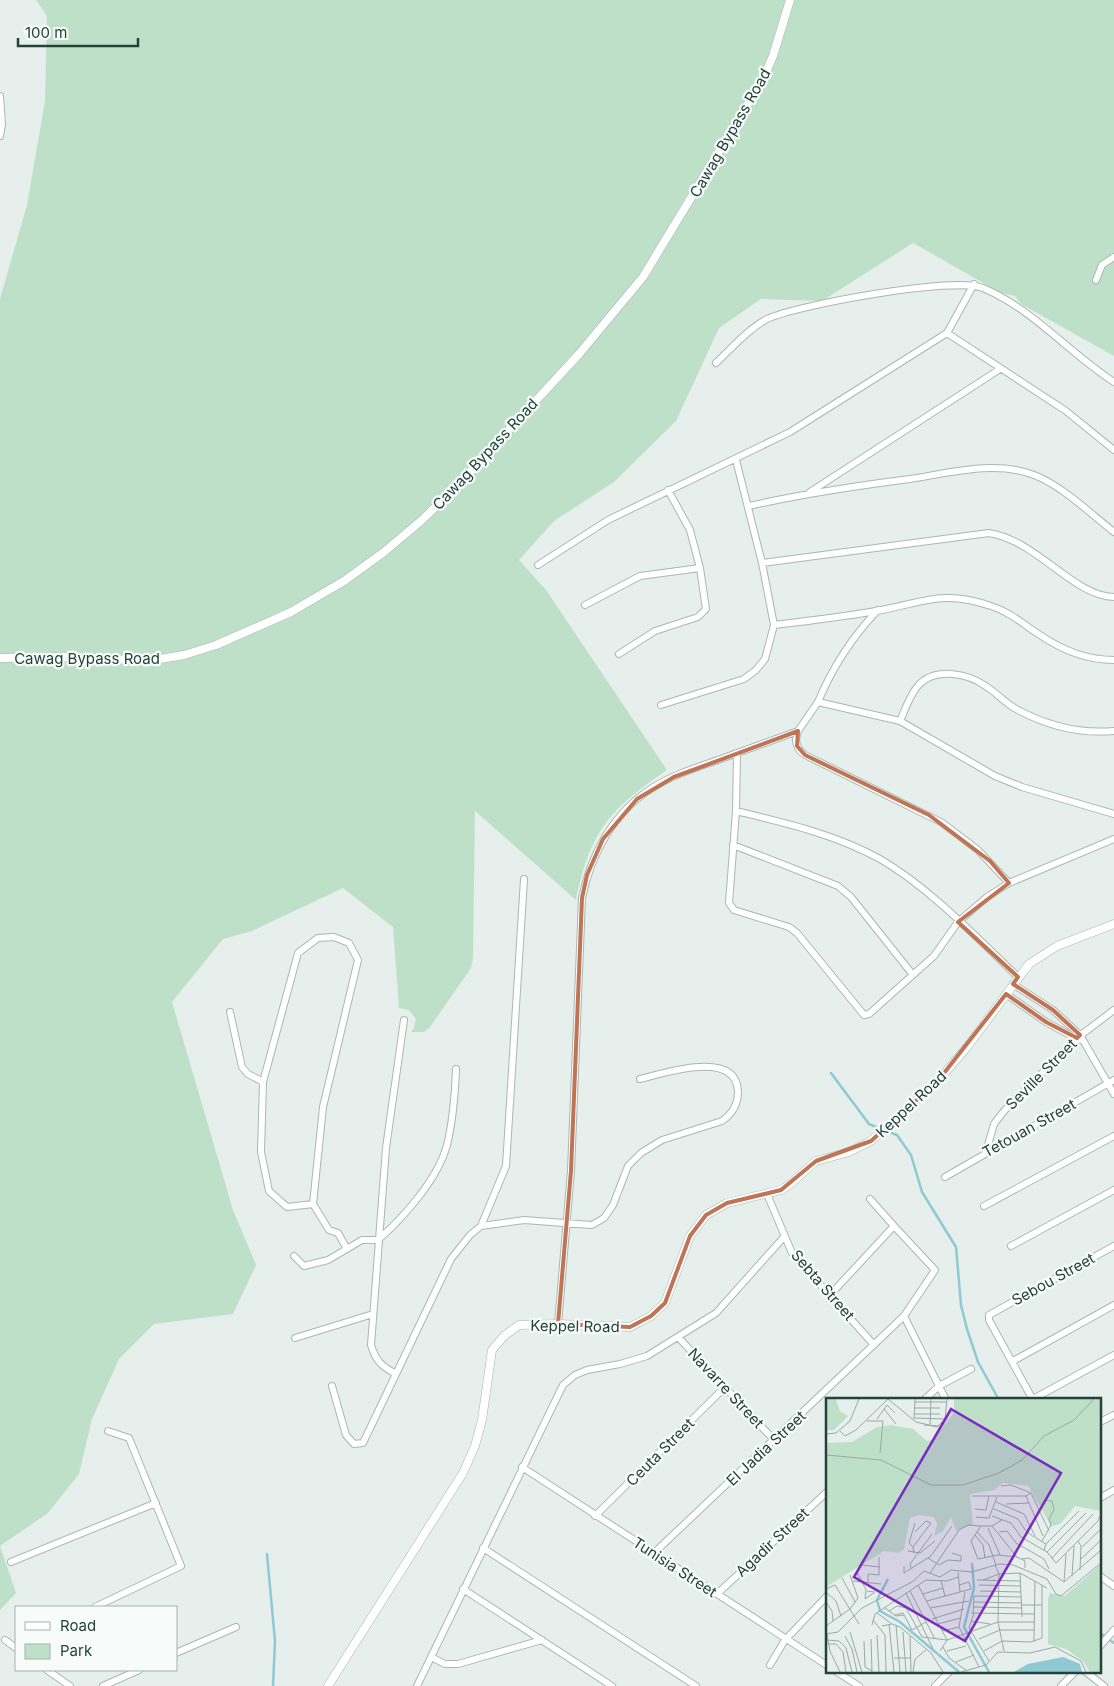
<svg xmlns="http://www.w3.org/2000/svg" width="1114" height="1686" viewBox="0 0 1114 1686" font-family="Inter,sans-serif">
  <rect width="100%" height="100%" fill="#e6efeb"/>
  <path fill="#bfe0c8" d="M36,0H1114V356L1021,304L1015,296L1001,293L913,243L822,301L761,299L719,328L676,421L614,482L554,521L519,560L546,590L667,770C610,809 590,831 576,900L475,811L473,958L471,968L430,1027L424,1032H411L414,1028L416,1019L409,1010L399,1008L393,927L343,888L252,931L223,939L172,1002L233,1210L256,1265L233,1314L154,1324L119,1359L92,1419L79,1474L48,1513L0,1546V299L27,205L45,101L47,16Z
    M0,1546L16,1593L0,1610Z"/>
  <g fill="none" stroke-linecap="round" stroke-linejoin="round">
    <path stroke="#8ec9d4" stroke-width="2.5" d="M831,1073L869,1124L881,1129
      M886,1131L897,1135L911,1155L922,1192L956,1247L961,1305L967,1329L978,1362L999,1400
      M267,1554L275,1641L273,1686
      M1100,1633L1114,1643"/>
    <defs>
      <path id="minor" d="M0,96L2,124L0,136
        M1096,280L1102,265L1114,257
        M947,333L1066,411L1114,450
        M716,363C732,348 748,329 767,319C796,305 956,276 983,288C1033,309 1069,353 1114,382
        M810,492L1000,369
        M749,506C802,494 855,486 910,479C949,473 995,460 1034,475C1061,485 1091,514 1114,532
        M762,563L989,533C1038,541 1073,596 1114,597
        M538,565L608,520L790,432L947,333L974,284
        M585,605L640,576L700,568
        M878,610C851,638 833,666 818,702L900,721L995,776L1022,787L1114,814
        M774,625C808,621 842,617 876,611C923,603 942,589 991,606C1010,612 1023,624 1040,635C1062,650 1087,660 1114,660
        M619,654L655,631L698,617L706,609L700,568L690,530L668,490
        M818,702L798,731L737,753L736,811L729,903L734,910L789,927L797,933L864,1015L869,1014L934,956L958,922L987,897L1009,883L1114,839
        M661,705L744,679L756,670L765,659L774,625L762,563L736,460
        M900,721C905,710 909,697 917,687C934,666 968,673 987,687C998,694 1006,704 1018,710C1048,726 1080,734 1114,731
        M798,731C794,741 796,749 805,755L941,822L978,850L1009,883
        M736,811C785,823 835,834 880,859C930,888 976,937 1018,977
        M733,845L838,886L851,897L913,975
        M1013,984L1053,1010L1080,1035L1114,1094
        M1006,994L1046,1022L1079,1040
        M230,1012L242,1067L248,1074L263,1082L261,1152L269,1191L287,1207L313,1204
        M263,1082L298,953L318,938L334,937L349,943L358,960L323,1107L313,1204L329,1230L338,1233L347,1249
        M986,1152L994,1124L1004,1111L1077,1038L1114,1010
        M945,1177L1114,1080
        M767,1194L792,1253L874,1345
        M870,1199L894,1226
        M984,1206L1114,1136
        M481,1226L524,1220L592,1225L604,1218L613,1205L628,1166L641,1153L662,1140L722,1121C732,1114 738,1105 738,1092C737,1048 662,1074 640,1079
        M1011,1246L1114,1190
        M294,1256L304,1266L328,1260L362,1240H378C404,1217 438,1179 447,1145C453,1121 455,1094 456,1069
        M904,1316L946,1400
        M558,1324L571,1171L582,898C591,854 613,813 652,788C677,772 709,764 737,753
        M678,1337L774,1440
        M295,1338L373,1314
        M1013,1361L1114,1305
        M396,1374C381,1366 376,1361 371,1345L386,1148L404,1020
        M332,1386L346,1435L354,1444L363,1443L451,1259L470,1235L481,1226L506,1166L524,879
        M1033,1399L1114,1355
        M924,1400L939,1386L971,1369
        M1033,1400L989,1320V1315L1114,1246
        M1100,1422L1114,1415
        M522,1467L828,1666
        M1100,1498L1114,1490
        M595,1516L725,1387
        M483,1548L696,1686
        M654,1553L904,1316L935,1270L894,1226L830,1295
        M11,1562L156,1503
        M1100,1576L1114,1586
        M463,1589L612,1686
        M717,1594L828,1491
        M95,1607L181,1566L129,1438L108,1431
        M5,1640L16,1648
        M1100,1646L1114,1630
        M176,1653L236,1627
        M431,1657L445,1664H458L542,1640
        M770,1665L785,1640L828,1595
        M47,1670L70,1686
        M837,1672L859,1686
        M1086,1672L1104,1686
        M103,1686L139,1670
        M417,1686L563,1385L575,1375L587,1370L620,1364L647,1356L716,1313L784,1237
        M935,1686L949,1672
        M1061,1686L1075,1672"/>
      <path id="tertiary" d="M0,658L71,657L148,661L184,655L216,645L291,612L344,581L384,552L422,520L458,485L579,354L643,277L764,77L773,56L790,0
        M328,1686L463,1473L475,1446L482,1420L492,1350L504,1336L519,1325L558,1324L630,1327L651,1316L665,1303L690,1236L706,1215L727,1203L781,1190L789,1185L816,1161L849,1152L871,1141L937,1082L967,1047L1029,964L1057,946L1114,924"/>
    </defs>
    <use href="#minor" stroke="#a8b8b2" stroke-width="8"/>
    <use href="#tertiary" stroke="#a8b8b2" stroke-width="9"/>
    <use href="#minor" stroke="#fff" stroke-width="6"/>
    <use href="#tertiary" stroke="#fff" stroke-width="8"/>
  </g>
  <path fill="none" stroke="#c07456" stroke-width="4" stroke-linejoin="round" d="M798,731L797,746L805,755L929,815L990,861L1009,883L958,922L1018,977L1013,984L1053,1010L1080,1035L1077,1038L1046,1022L1006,994L937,1082L871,1141L816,1161L781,1190L727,1203L706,1215L690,1236L665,1303L651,1316L630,1327L558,1324L571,1171L582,898L587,875L603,839L637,799L674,777Z"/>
  <g text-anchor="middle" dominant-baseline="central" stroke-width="4.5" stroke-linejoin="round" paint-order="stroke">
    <g font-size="15" fill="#24423a" stroke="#f7fbf9">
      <text transform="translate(730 133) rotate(-60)">Cawag Bypass Road</text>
      <text transform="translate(485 454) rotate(-47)">Cawag Bypass Road</text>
      <text x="87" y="658">Cawag Bypass Road</text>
      <text transform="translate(1041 1074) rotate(-45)">Seville Street</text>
      <text transform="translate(911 1104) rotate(-43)">Keppel Road</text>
      <text transform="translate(1029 1128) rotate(-29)">Tetouan Street</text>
      <text transform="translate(1053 1279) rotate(-29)">Sebou Street</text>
      <text transform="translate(823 1285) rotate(49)">Sebta Street</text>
      <text transform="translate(575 1326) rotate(1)">Keppel Road</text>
      <text transform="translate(726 1388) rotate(47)">Navarre Street</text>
      <text transform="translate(766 1448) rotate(-43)">El Jadia Street</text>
      <text transform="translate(660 1452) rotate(-45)">Ceuta Street</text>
      <text transform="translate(772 1542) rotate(-43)">Agadir Street</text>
      <text transform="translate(675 1567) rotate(33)">Tunisia Street</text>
    </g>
  </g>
  <g transform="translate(826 1398)">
    <rect width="275" height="275" fill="#e6efeb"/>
    <path d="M0,1H10L14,13L22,18L8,32H0ZM128,1H275V113L249,108L234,126L225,128L202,88L177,85L168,92L144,96L147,126L130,133L125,119L117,133L108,138L111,126L108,119L93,117L84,120L78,151L73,155L58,153L0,189V45L26,44L51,29L65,27L87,31L101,43L106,42L128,15ZM275,166V274H264L257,263L240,251L222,246V201L224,195L238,198L242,195Z" fill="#bfe0c8"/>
    <path d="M237,259L254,266L256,274H188L202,266Z" fill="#8ec9d4"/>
    <path fill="none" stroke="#8ec9d4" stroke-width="2.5" d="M146,165L148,190L138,229L163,274M62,181L51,202L54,213L74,224L133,274"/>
    <path fill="none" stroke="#98aaa4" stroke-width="1" d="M89,4H120M89,10H114M58,11L70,26M88,16H114M88,20L119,21M51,21L61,7L69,15M88,21L89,1M41,23H57L54,55M98,27L113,28M104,27L105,1M14,33L19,38L30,32L62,1L90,24L111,29L119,21L121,1M0,36L10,35L24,23L33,1M0,57L55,62L105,87H137L173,75L196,62L218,38L248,22L268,1M175,88L185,87L205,95L223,133M146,98H200L205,95M200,98L217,138M170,104L198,116L210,140L220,146M180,106L203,105M149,111L160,112L163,98M168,111L192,121L200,133L208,139M166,118L185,125L195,139L221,154L230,165L272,123L274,118M150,119L163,120L171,99M176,122L166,128L191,159M166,128H155L145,143L152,161L171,157L191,159L199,163V170M162,130L174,157M151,134L163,147L170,167M173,134L181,133L190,145L218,161L223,171M149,137L157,147L159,160M216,143L225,127L223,121L228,112L226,103L218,102M252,143L255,148L254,172M87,149L83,145L89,125M256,149L275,131M218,152L220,146L253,113M82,153L94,155L109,143M221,154L260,115M88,155L87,149L105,125L100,123L89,134M102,160L113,167L122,162L135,163V158L126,155M226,160L267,116M196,161L203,160L238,184M255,161L275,142M36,167L54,169M169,167L173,176L172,224L178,253M78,168V175L105,158L126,128M85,170L84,166L106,136M31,174L40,192L39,201M132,174L134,194M104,175L133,132L142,127L155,128M194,175L196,219M246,178L248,148M16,180L29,204M151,182L195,183M157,182L173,176L194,175L221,190M27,183L55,186M115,183L119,198M238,184L275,152M238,184L240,156M42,185V176L53,177V159M92,187L121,242L114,253M153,187L194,188M0,191L9,187L33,226M84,193L109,241M154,193L195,194M0,194L10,203L15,218M139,194L133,229L153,269M80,195L107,251M97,196L117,190M39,201L49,194L41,193M101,203L145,191L143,184L133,187M0,204L6,213L7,223M147,204L196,205M196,207H216M147,209L196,210M59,210L70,218L78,217M104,210L143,203M63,213L71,208L80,210L96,239L121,242L172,224H208M51,215L66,226M145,215L208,216M147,215L148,198L195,199M148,215L143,230L163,263M69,217L77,215L86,232L100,224M106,221L138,211M47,222L59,237L60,274M145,223L164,226M63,226L68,274M112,226L135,220M46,227L49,216L100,182L121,183L132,179M70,227L74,274M0,228L24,211L32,200L24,177M56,228L66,226L74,229L105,255L117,274M116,233L133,229M24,234L36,274M77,234L80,274M0,236L12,234L36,210L86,184L98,173L114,179L125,172L146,174L173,166L187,167L221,181L230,196L235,198L275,165M1,236L4,253L14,274M51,237L53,274M19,238L26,251L31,274M84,238L85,274M45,241L46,274M153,241L174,232H208M1,242L13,243L20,250L26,274M38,243L39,269L46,273M208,243L209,183M2,246H10L17,254L20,274M117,249L123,260L141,273M121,253L140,248M158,253L176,243L205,244L216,240V187M68,260H85M130,264L148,257M87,274L89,261L100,252M135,274L160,267L172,254L204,255L229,249L255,263L260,274"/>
    <path fill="#7b2cbf" fill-opacity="0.15" stroke="#7b2cbf" stroke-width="2.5" d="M125,11L235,75L139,243L28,179Z"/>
    <rect width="275" height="275" fill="none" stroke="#24423a" stroke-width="2.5"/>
  </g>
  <rect x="15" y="1606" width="162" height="65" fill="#f7fbf9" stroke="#a3b1ad"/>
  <rect x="25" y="1622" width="25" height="8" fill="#ffffff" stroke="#a3b1ad"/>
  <text x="60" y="1631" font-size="15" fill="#24423a">Road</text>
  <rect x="25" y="1644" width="25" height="15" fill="#bfe0c8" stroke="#a3b1ad"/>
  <text x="60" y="1656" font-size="15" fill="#24423a">Park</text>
  <path d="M18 38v8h120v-8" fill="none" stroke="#24423a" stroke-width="2.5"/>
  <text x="25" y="38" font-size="15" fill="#24423a" stroke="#f7fbf9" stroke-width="4" paint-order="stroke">100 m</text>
</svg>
